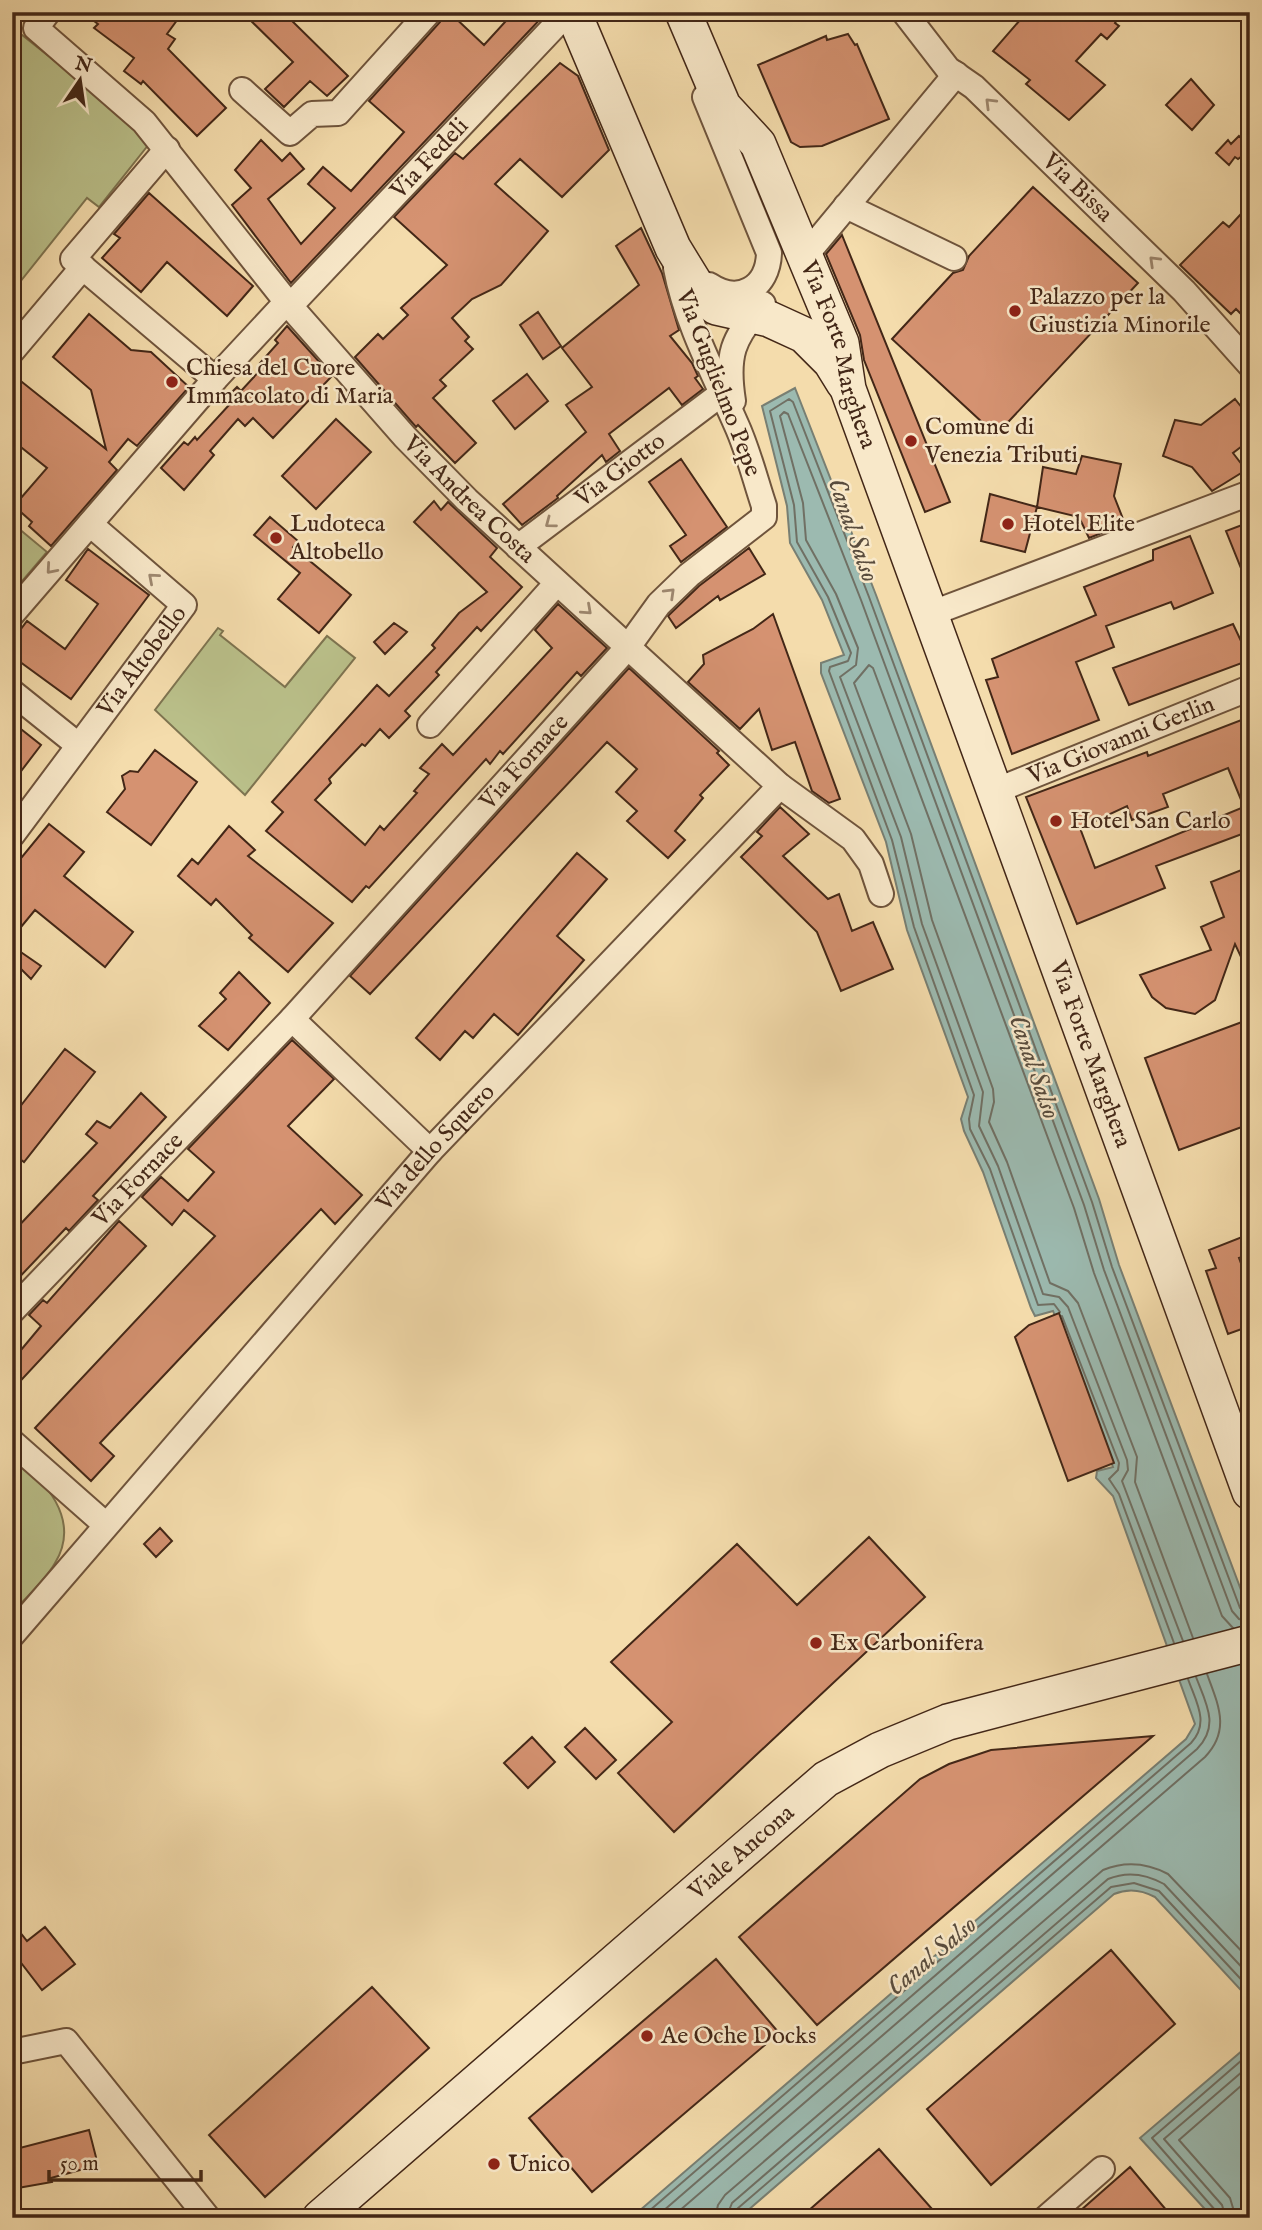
<svg xmlns="http://www.w3.org/2000/svg" width="1262" height="2230" viewBox="0 0 1262 2230" font-family="'IM FELL English',serif">
  <rect width="100%" height="100%" fill="#f4dcac"/>
  <filter id="stains"><feTurbulence type="fractalNoise" baseFrequency=".00286" numOctaves="4"/><feColorMatrix values="0 0 0 0 .2 0 0 0 0 .09 0 0 0 0 .02 0 0 0 .5 -.17"/></filter>
  <radialGradient id="worn" r=".72"><stop offset=".6" stop-color="#630" stop-opacity="0"/><stop offset="1" stop-color="#630" stop-opacity=".3"/></radialGradient>
  <path fill="#bac08a" stroke="#7e7450" stroke-width="2" d="M12,27L153,139L99,207L87,198L12,292Z
    M12,523L47,552L12,593Z
    M218,628L223,631L220,635L285,687L327,636L355,658L245,795L155,710Z
    M12,1453C44,1480 82,1519 55,1563C45,1581 26,1597 12,1613Z"/>
  <path fill="#9cbab0" stroke="#787f73" stroke-width="2" d="M795,388L876,595L1099,1199L1119,1265L1250,1614V2000L1155,1897C1142,1890 1128,1888 1114,1894L739,2218H631L1186,1739L1195,1724L1113,1496L1096,1478L1097,1471L1113,1467L1053,1311L1035,1316L1031,1308L983,1172L964,1131L961,1119L968,1097L907,930L886,842L821,673V663L844,655L822,600L790,543L787,506L762,406Z
    M1250,2044V2218H1213L1140,2138Z"/>
  <g fill="none" stroke-linecap="round" stroke-linejoin="round">
    <path stroke="#707064" stroke-width="2" d="M1060,1312L1054,1304L1038,1305L990,1169L970,1129L969,1119L974,1095L914,927L892,840L829,671L830,667L848,661L851,653L828,597L797,542L794,505L770,411L789,399L793,402L869,597L1092,1202L1112,1267L1240,1608L1250,1613
      M1062,1316L1119,1463L1118,1470L1109,1479L1119,1494L1174,1643
      M1193,1638L1135,1482L1137,1457L1078,1303L1068,1291L1050,1283L1007,1162L989,1122L994,1102L993,1089L932,920L911,834L854,683L869,665L873,668L1074,1208L1094,1273L1222,1616L1233,1628
      M1183,1641L1122,1481L1128,1470L1127,1460L1068,1307L1059,1297L1043,1294L998,1166L979,1126L983,1092L922,924L901,837L840,677L856,665L858,648L836,594L806,540L803,503L780,416L784,412L788,414L861,600L1084,1205L1104,1270L1232,1611L1239,1619L1250,1622
      M641,2218L1191,1743C1210,1723 1196,1702 1188,1679
      M655,2218L1197,1749C1220,1726 1206,1703 1196,1677
      M671,2218L1205,1757C1231,1730 1218,1704 1207,1674
      M715,2218L718,2205L725,2195L1103,1870C1125,1861 1147,1863 1168,1874L1250,1960
      M726,2218L732,2203L1108,1879C1127,1871 1146,1874 1164,1884L1250,1976
      M735,2218L737,2209L1111,1887L1134,1883L1159,1891L1250,1989
      M1217,2218L1215,2210L1152,2138L1250,2053
      M1226,2218L1222,2205L1164,2139L1250,2065
      M1236,2218L1230,2198L1179,2140L1250,2078"/>
  </g>
  <path fill="#d59271" stroke="#432717" stroke-width="2" fill-rule="evenodd" d="M82,12H183L167,34L175,39L168,49L226,108L197,136L143,81L141,84L124,71L134,58L94,28L98,24Z
    M242,12H283L348,76L327,96L310,81L284,107L265,89L293,62Z
    M443,12H449L484,45L514,12H547L291,283L232,205L251,188L235,170L261,140L282,161L290,153L304,169L268,199L301,244L335,208L308,184L323,167L351,191L404,132L369,101L440,22Z
    M1027,12H1123L1115,23L1119,26L1107,39L1101,34L1076,61L1105,85L1069,120L1026,84L1030,80L993,51Z
    M848,34L855,45L857,44L889,119L822,146L800,147L791,142L758,65L826,36L827,40Z
    M560,63L578,76L609,150L562,197L520,159L495,184L548,231L501,285L472,299L452,318L469,337L465,341L473,349L440,380L446,386L433,398L476,443L455,463L418,425L416,427L355,357L378,334L383,339L408,315L401,308L447,265L394,217L455,153L463,159Z
    M1191,79L1214,105L1192,130L1166,105Z
    M1239,136L1250,146V150L1238,159L1235,157L1229,165L1216,153L1228,140L1231,144Z
    M1033,187L1138,283L996,435L892,339L953,273L963,270L969,256Z
    M149,193L253,286L227,316L167,262L141,292L102,258L120,238L114,234Z
    M1250,204V323L1236,309L1231,314L1180,265L1223,222L1229,227Z
    M641,228L662,273L679,330L670,336L692,363L698,376L695,378L703,389L682,405L669,388L609,434L620,451L606,462L602,455L557,496L558,498L522,525L503,504L586,432L566,405L592,387L562,348L639,285L616,246Z
    M842,235L950,502L925,512L864,360L860,335L826,254Z
    M538,312L561,346L543,359L520,325Z
    M89,314L131,350L151,352L189,387L137,446L128,439L109,462L117,470L51,546L29,526L32,522L14,506L47,468L12,440V434L20,425L12,419V374L106,449L91,390L53,357Z
    M287,326L332,376L273,438L253,418L245,426L238,419L210,451L214,455L184,490L161,468L184,442L188,445L195,437L197,440L230,404L225,399L237,387L241,391L264,366L260,363L278,343L275,340Z
    M527,374L548,401L515,429L493,401Z
    M1235,399L1250,418V440L1233,453L1246,470L1212,491L1192,467L1163,456L1175,420L1201,425Z
    M336,419L371,452L316,509L282,476Z
    M1082,456L1121,464L1114,496L1125,524L1089,538L1079,517L1037,507L1043,467L1076,474Z
    M681,459L727,527L681,562L670,546L686,535L649,482Z
    M990,494L1037,507L1025,552L981,541Z
    M434,501L441,510L448,502L497,548L490,557L522,587L481,631L477,627L436,672L439,675L405,711L410,716L389,738L380,729L365,746L362,744L329,779L331,783L315,800L365,845L380,826L384,830L417,793L414,791L429,774L420,768L442,744L453,755L552,648L535,630L558,604L607,648L581,676L577,672L503,754L500,751L490,764L486,759L369,888L366,886L352,902L266,831L283,812L272,802L377,685L389,696L435,648L432,645L459,613L487,592L414,522Z
    M270,517L298,541L293,547L351,595L319,633L278,599L300,573L254,535Z
    M1250,522V588H1249L1226,531Z
    M1190,536L1213,593L1174,609L1171,602L1106,626L1114,647L1076,662L1099,720L1012,754L986,680L998,677L992,659L1096,615L1084,587L1153,560V550Z
    M749,548L765,574L720,600L718,596L676,628L668,616L670,614L699,586Z
    M88,549L149,595L71,699L12,656V641L27,621L65,649L98,604L66,580Z
    M773,614L840,799L829,803L812,791L795,742L772,750L759,709L740,729L688,682L704,664L703,655L753,629Z
    M394,623L407,632L385,654L374,642Z
    M1233,624L1250,660L1129,705L1113,668Z
    M629,668L719,751L717,753L729,765L700,795L703,798L675,831L685,840L668,858L627,821L637,811L616,792L637,769L607,742L370,994L350,976Z
    M1244,719L1250,732V831L1156,866L1165,888L1077,924L1026,797L1147,752L1148,756ZM1228,768L1244,807L1095,868L1080,828L1127,806L1132,820L1168,807L1163,794Z
    M12,722L41,745L12,783Z
    M155,750L197,782L151,845L107,812L125,789L122,776L130,771L138,772Z
    M780,807L809,834L783,856L828,899L839,894L852,931L873,922L893,969L841,991L817,932L741,857L762,836L757,832Z
    M49,824L84,852L64,876L133,932L105,967L35,910L12,938V869Z
    M229,826L255,850L248,856L333,923L288,972L249,938L252,935L216,899L211,905L178,876L192,859L198,864Z
    M577,853L607,879L557,936L584,960L518,1035L494,1014L473,1038L465,1031L440,1060L416,1038Z
    M1244,869L1250,882V976L1235,944L1215,1000L1195,1014L1166,1008L1152,997L1140,975L1211,950L1201,927L1224,917L1211,882Z
    M12,946L41,966L31,979L12,960Z
    M239,972L270,1003L228,1050L199,1026L226,999L220,993Z
    M1250,1019V1124L1179,1150L1145,1058Z
    M292,1040L334,1079L288,1126L362,1195L335,1224L321,1209L100,1443L114,1456L91,1481L35,1428L215,1236L184,1210L172,1225L142,1197L161,1177L188,1201L214,1172L188,1149Z
    M65,1049L95,1072L24,1162L12,1153V1117Z
    M141,1093L166,1117L93,1196L98,1200L69,1231L66,1228L12,1285V1233L97,1143L86,1134L97,1121L110,1128Z
    M119,1221L146,1246L12,1390V1342L21,1350L41,1326L29,1315L43,1300L47,1303Z
    M1242,1237L1249,1255L1239,1258L1250,1288V1326L1228,1334L1206,1271L1216,1268L1209,1250Z
    M1059,1313L1114,1463L1068,1481L1015,1337L1029,1325Z
    M160,1528L172,1541L156,1557L144,1544Z
    M869,1537L925,1597L674,1832L618,1773L672,1722L611,1662L737,1544L797,1605Z
    M585,1728L616,1760L596,1779L565,1747Z
    M1153,1736L817,2025L739,1937L920,1779L949,1764L991,1750Z
    M532,1737L555,1762L528,1788L504,1763Z
    M12,1922L27,1941L45,1927L75,1964L42,1990L12,1951Z
    M1111,1950L1175,2024L991,2185L927,2109Z
    M716,1959L779,2033L592,2192L529,2118Z
    M372,1987L429,2048L265,2197L209,2135Z
    M89,2130L98,2165L51,2178L52,2182L12,2189V2150Z
    M879,2149L940,2218H800Z
    M1130,2167L1173,2218H1072Z"/>
  <g fill="none" stroke-linecap="round" stroke-linejoin="round">
    <defs>
      <g id="street">
        <path id="s1" d="M48,12L36,28L144,122L290,306L405,437L467,500L780,786L853,839L871,864L881,894"/>
        <path id="s2" d="M904,12L948,69L974,87L1184,291L1250,365"/>
        <path d="M242,90L290,133L312,114L338,113L429,12"/>
        <path d="M705,97L769,253C768,288 739,305 709,285"/>
        <path d="M167,149L73,259L215,379"/>
        <path d="M846,206L954,258"/>
        <path d="M805,256L956,74"/>
        <path d="M12,351L83,267"/>
        <path d="M733,401C726,356 732,338 763,304"/>
        <path id="s3" d="M518,547L721,394"/>
        <path id="s4" d="M12,614L215,379L282,307L290,306L568,12"/>
        <path d="M930,614L1250,493"/>
        <path d="M12,692L78,745"/>
        <path d="M430,725L557,583"/>
        <path id="s5" d="M995,791L1250,688"/>
        <path id="s6" d="M12,835L184,605L90,524"/>
        <path d="M292,1019L430,1151"/>
        <path id="s7" d="M12,1311L292,1019L628,647L659,604L689,575L764,517V506C755,479 748,450 736,424C714,374 686,322 676,268"/>
        <path d="M12,1442L106,1525"/>
        <path id="s8" d="M12,1635L430,1151L780,786"/>
        <path d="M12,2052L66,2041L208,2218"/>
        <path d="M1046,2218L1102,2169"/>
      </g>
      <g id="secondary">
        <path d="M573,12L673,248L700,292L716,307L769,319L804,335L831,362L844,383"/>
        <path id="s9" d="M683,12L723,106L758,144L841,343L848,389L1250,1492"/>
        <path id="s10" d="M320,2218L826,1779L880,1750L948,1722L1250,1643"/>
      </g>
    </defs>
    <use href="#street" stroke="#6f543c" stroke-width="28"/>
    <use href="#secondary" stroke="#432717" stroke-width="38"/>
    <use href="#street" stroke="#f8e8c9" stroke-width="24"/>
    <use href="#secondary" stroke="#f8e8c9" stroke-width="35"/>
  </g>
  <defs><path id="oneway-chevron" d="M-2-3.5L2.5 0L-2 3.5" fill="none" stroke-width="1.6" stroke-linecap="round" stroke-linejoin="round" transform="scale(1.75)"/></defs>
  <g stroke="#9e8870">
    <use href="#oneway-chevron" transform="translate(990 103) rotate(-135)"/>
    <use href="#oneway-chevron" transform="translate(1154 261) rotate(-136)"/>
    <use href="#oneway-chevron" transform="translate(550 523) rotate(143)"/>
    <use href="#oneway-chevron" transform="translate(51 569) rotate(131)"/>
    <use href="#oneway-chevron" transform="translate(153 578) rotate(-139)"/>
    <use href="#oneway-chevron" transform="translate(670 593) rotate(-44)"/>
    <use href="#oneway-chevron" transform="translate(587 610) rotate(42)"/>
  </g>
  <g fill="#8f2418" stroke="#f8e8c9" stroke-width="2.5">
    <circle cx="1015" cy="311" r="7"/>
    <circle cx="172" cy="382" r="7"/>
    <circle cx="911" cy="441" r="7"/>
    <circle cx="1008" cy="524" r="7"/>
    <circle cx="276" cy="538" r="7"/>
    <circle cx="1056" cy="821" r="7"/>
    <circle cx="816" cy="1643" r="7"/>
    <circle cx="647" cy="2036" r="7"/>
    <circle cx="494" cy="2164" r="7"/>
  </g>
  <g text-anchor="middle" dominant-baseline="central" stroke-width="5" stroke-linejoin="round" paint-order="stroke">
    <g font-size="24" fill="#432717" stroke="#f8e8c9">
      <text stroke="none"><textPath href="#s4" startOffset="620">Via Fedeli</textPath></text>
      <text stroke="none"><textPath href="#s2" startOffset="248">Via Bissa</textPath></text>
      <text stroke="none"><textPath href="#s9" startOffset="380">Via Forte Marghera</textPath></text>
      <text transform="translate(718 383) rotate(69)">Via Guglielmo Pepe</text>
      <text stroke="none"><textPath href="#s3" startOffset="128">Via Giotto</textPath></text>
      <text stroke="none"><textPath href="#s1" startOffset="662">Via Andrea Costa</textPath></text>
      <text stroke="none"><textPath href="#s6" startOffset="217">Via Altobello</textPath></text>
      <text stroke="none"><textPath href="#s5" startOffset="136">Via Giovanni Gerlin</textPath></text>
      <text stroke="none"><textPath href="#s7" startOffset="751">Via Fornace</textPath></text>
      <text stroke="none"><textPath href="#s9" startOffset="1124">Via Forte Marghera</textPath></text>
      <text stroke="none"><textPath href="#s8" startOffset="646">Via dello Squero</textPath></text>
      <text stroke="none"><textPath href="#s7" startOffset="182">Via Fornace</textPath></text>
      <text stroke="none"><textPath href="#s10" startOffset="558">Viale Ancona</textPath></text>
    </g>
    <g font-size="24" fill="#432717" stroke="#f8e8c9" text-anchor="start">
      <text x="1029" y="297">Palazzo per la<tspan x="1029" dy="28">Giustizia Minorile</tspan></text>
      <text x="186" y="368">Chiesa del Cuore<tspan x="186" dy="28">Immacolato di Maria</tspan></text>
      <text x="925" y="427">Comune di<tspan x="925" dy="28">Venezia Tributi</tspan></text>
      <text x="290" y="524">Ludoteca<tspan x="290" dy="28">Altobello</tspan></text>
      <text x="1022" y="524">Hotel Elite</text>
      <text x="1070" y="821">Hotel San Carlo</text>
      <text x="830" y="1643">Ex Carbonifera</text>
      <text x="661" y="2036">Ae Oche Docks</text>
      <text x="508" y="2164">Unico</text>
    </g>
    <g font-size="26" font-style="italic" fill="#594c3d" stroke="#f8e8c9">
      <text transform="translate(853 530) rotate(71)">Canal Salso</text>
      <text transform="translate(1034 1067) rotate(71)">Canal Salso</text>
      <text transform="translate(932 1956) rotate(-40)">Canal Salso</text>
    </g>
  </g>
  <rect width="1262" height="2230" fill="none" stroke="#f4dcac" stroke-width="42"/>
  <rect x="14" y="14" width="1234" height="2202" fill="none" stroke="#432717" stroke-width="3.5"/>
  <rect x="21" y="21" width="1220" height="2188" fill="none" stroke="#432717" stroke-width="2"/>
  <g transform="translate(80 80) rotate(13)" stroke="#f8e8c9" stroke-width="5" paint-order="stroke">
  <path d="M0-5L12 26L0 18L-12 26Z" fill="#432717"/>
  <text y="-10" font-size="19" font-weight="bold" text-anchor="middle" fill="#432717">N</text>
  </g>
  <path d="M49 2170v10h152v-10" fill="none" stroke="#432717" stroke-width="3.5"/>
  <text x="60" y="2170" font-size="21" fill="#432717" stroke="#f8e8c9" stroke-width="5" paint-order="stroke">50 m</text>
  <rect width="100%" height="100%" filter="url(#stains)"/>
  <rect width="100%" height="100%" fill="url(#worn)"/>
</svg>
